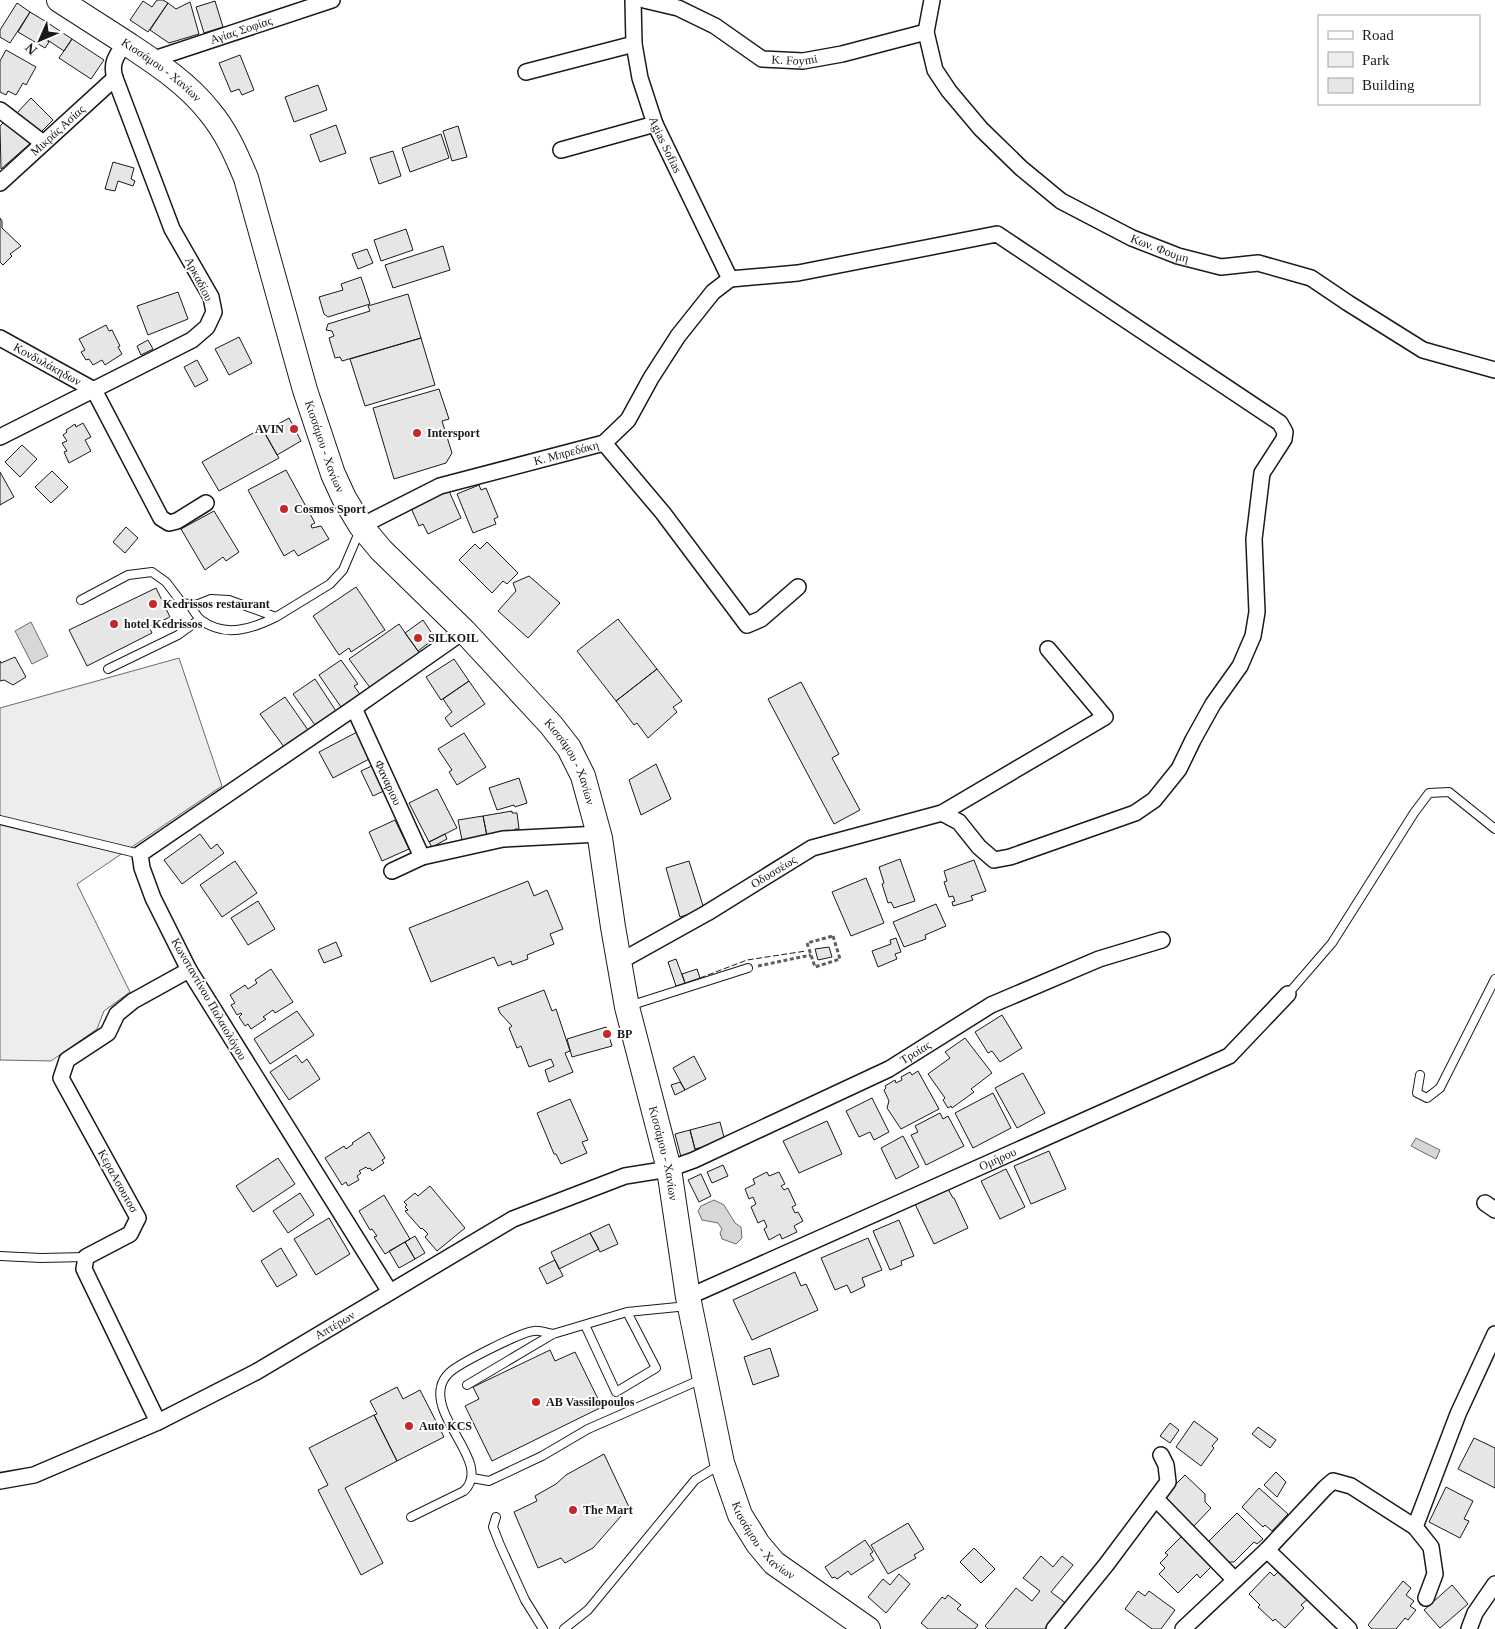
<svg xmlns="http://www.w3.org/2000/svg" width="1495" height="1629" viewBox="0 0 1495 1629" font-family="'Times New Roman',serif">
  <rect width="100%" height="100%" fill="#fff"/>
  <path fill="#ededed" stroke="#6a6a6a" d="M179,658L222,786L77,884L130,992L104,1011L97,1029L51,1061L0,1060V708Z"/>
  <path fill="#d7d7d7" stroke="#6a6a6a" d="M31,622L48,656L32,664L15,631Z
    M1416,1138L1440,1150L1436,1159L1411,1146Z
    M714,1200L724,1205L735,1223L741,1227L742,1238L736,1244L722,1239L720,1233L722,1229L718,1223L702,1220L698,1211L701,1206Z"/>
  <path fill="#e6e6e6" stroke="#1a1a1a" d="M157,0H163L168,3L148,32L130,20L143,1L152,7Z
    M215,1L223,27L204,33L196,7Z
    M190,2L199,34L169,43L150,30L168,3L176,9Z
    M17,3L30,12L10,43L0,37V30Z
    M30,12L48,23L40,35L49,42L45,48L18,32Z
    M48,23L72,39L64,51L40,35Z
    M72,39L104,60L91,79L59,58Z
    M6,50L36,67L26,85L23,83L16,95L8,91L6,95L0,92V61Z
    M240,55L254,90L242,95L239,89L231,92L219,63Z
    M318,85L327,110L294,122L285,97Z
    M31,98L53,120L38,135L16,114Z
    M6,120L33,141L1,169L0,126Z
    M336,125L346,153L320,162L310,135Z
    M458,126L467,157L452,161L443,131Z
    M441,134L449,158L410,172L402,148Z
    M393,151L401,176L379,184L370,158Z
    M113,162L134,168L131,179L135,181L133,186L118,181L115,191L105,189Z
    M0,218L2,221V228L21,246L10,254L12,256L3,265L0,262Z
    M406,229L413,250L381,261L374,240Z
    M443,246L450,270L393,288L385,265Z
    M367,249L373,263L358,269L352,254Z
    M361,277L370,304L328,317L324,314L319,297L343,290L341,284Z
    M178,292L188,319L148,335L137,306Z
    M408,294L421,338L342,361L340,357L335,358L329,338L334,336L332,331L326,330L328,324L370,311L368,306Z
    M106,325L109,331L112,330L120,346L118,347L122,354L105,365L102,360L93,365L89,359L86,360L81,352L85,350L79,339Z
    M239,337L252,363L229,375L215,349Z
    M421,338L435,385L365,406L350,359Z
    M148,340L153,349L141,355L137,346Z
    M197,360L208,380L195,387L184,367Z
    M439,389L449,419L442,421L452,453L446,463L394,479L373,408Z
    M289,418L301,441L277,455L264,432Z
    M83,423L91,437L85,440L91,451L69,463L64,452L67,451L62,443L67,441L63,435L67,432L66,430L75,424L76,427Z
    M262,428L279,458L219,491L202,462Z
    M22,445L37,459L20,477L5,462Z
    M286,470L315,523L311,525L312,528L321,526L329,539L298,556L294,550L284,556L248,490Z
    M52,471L68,487L51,503L35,487Z
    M0,472L14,497L0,505Z
    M479,485L481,490L486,488L498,517L494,519L496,524L473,533L457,494Z
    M449,491L461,518L428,534L423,524L419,526L411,508Z
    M214,511L239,552L226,561L223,557L205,570L181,529Z
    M126,527L138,538L125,553L113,542Z
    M487,542L518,573L507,584L503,581L492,593L459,560L475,544L480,549Z
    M529,576L560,603L528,638L498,611L516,591L513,583Z
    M356,587L385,630L351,652L349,648L339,655L313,616Z
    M156,588L170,617L149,627L152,633L87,666L69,630Z
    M618,619L657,669L616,701L577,651Z
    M423,620L435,638L418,651L405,633Z
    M399,624L420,654L371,689L349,659Z
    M15,657L26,677L13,685L4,680L0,681V661L1,663Z
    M454,659L469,681L441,700L426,677Z
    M341,660L358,684L354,686L362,697L343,710L319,675Z
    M657,669L682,701L673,707L677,712L648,738L637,723L634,725L616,701Z
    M315,679L338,714L317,728L293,694Z
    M469,681L485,704L451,727L445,718L452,712L443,699Z
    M801,682L839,754L832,758L860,810L834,824L768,699Z
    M285,697L308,730L284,747L260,714Z
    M359,731L373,757L333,778L319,752Z
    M464,733L486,767L457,785L449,772L452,770L438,749Z
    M376,764L388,789L373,796L361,771Z
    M656,764L671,799L641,815L629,780Z
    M519,778L527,803L515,807L514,805L497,810L489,788Z
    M437,789L457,828L429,842L409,803Z
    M512,811V813H517L519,829H515V831L487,836L483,816Z
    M483,816L487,836L462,840L458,820Z
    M395,820L409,849L382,861L369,832Z
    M200,834L211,849L217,844L224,853L182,884L164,860Z
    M445,834L447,839L432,847L429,842Z
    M900,859L915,901L894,908L891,902L888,903L882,884L884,883L879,867Z
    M974,860L986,891L971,896L973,900L953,906L952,902L955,901L953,896L949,897L944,882L947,881L944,871Z
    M235,861L257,893L222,917L200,885Z
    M689,861L704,909L680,917L666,868Z
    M866,878L884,923L851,936L832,892Z
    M528,881L534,896L547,890L563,929L550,934L554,944L527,955L528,959L512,965L511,961L498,966L494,957L431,982L409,928Z
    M258,901L275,929L248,945L231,918Z
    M936,904L946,926L925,935L926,939L904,947L893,922Z
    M896,938L901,952L895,954L897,959L878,967L872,951L891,944L890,940Z
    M336,942L342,956L324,963L318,950Z
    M829,947L832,957L818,960L815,949Z
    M676,959L685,983L676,986L668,962Z
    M271,969L293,1002L275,1013L273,1010L263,1017L266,1019L251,1029L248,1024L245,1026L239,1017L242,1014L241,1013L237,1015L231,1005L235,1003L230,995L245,985L248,989L257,983L255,980Z
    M697,969L700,978L685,983L682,974Z
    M544,990L552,1011L556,1009L570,1051L565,1053L573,1072L549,1082L545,1070L554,1066L551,1059L529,1067L521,1046L517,1048L509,1028L512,1026L500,1013L498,1008Z
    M297,1011L314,1035L270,1064L254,1039Z
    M1002,1015L1022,1048L1000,1062L992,1051L988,1053L975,1032Z
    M606,1027L612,1046L572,1057L567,1039Z
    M965,1038L992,1073L971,1089L974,1092L952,1108L951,1106L948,1108L943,1100L945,1098L928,1074L950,1058L945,1052Z
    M296,1055L302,1063L307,1059L320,1079L289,1100L270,1072Z
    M694,1056L706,1079L685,1090L673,1068Z
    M918,1071L939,1109L901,1129L887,1108L889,1101L884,1090L886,1088L885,1086L895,1080L896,1083L902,1080L901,1077L910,1072L912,1075Z
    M1023,1073L1045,1113L1017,1128L995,1088Z
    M680,1082L685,1090L675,1095L671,1085Z
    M993,1093L1011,1128L973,1148L955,1113Z
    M872,1098L889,1132L874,1140L870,1132L859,1137L846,1111Z
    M570,1099L588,1140L582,1142L587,1153L561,1164L556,1154H554L537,1113Z
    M940,1113L943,1119L948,1116L964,1146L926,1165L911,1135L918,1132L915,1126Z
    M827,1121L842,1154L799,1173L783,1141Z
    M720,1122L725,1141L695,1149L690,1130Z
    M690,1130L696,1153L681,1157L675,1134Z
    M369,1132L385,1158L382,1160L384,1163L372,1171L370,1168L368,1169L366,1167L359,1171L361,1173L357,1176L359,1180L348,1186L346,1182L342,1185L325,1158L344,1146L346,1149L353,1144L352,1143Z
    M903,1136L919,1167L896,1179L881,1148Z
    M1049,1151L1066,1189L1031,1204L1014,1166Z
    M278,1158L295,1184L253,1212L236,1186Z
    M723,1165L728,1176L712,1183L707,1172Z
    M1006,1169L1025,1207L1000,1219L981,1181Z
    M767,1172L769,1176L779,1172L785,1184L781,1186L784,1190L788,1188L796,1205L792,1207L795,1213L798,1212L803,1221L794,1226L797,1232L782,1239L780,1234L769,1240L764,1229L767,1227L764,1220L758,1223L751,1207L756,1204L753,1197L749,1199L745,1189L755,1184L753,1179Z
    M701,1174L711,1196L699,1202L688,1180Z
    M430,1186L465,1228L437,1251L425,1237L428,1234L422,1228L421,1229L405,1211L408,1210L405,1207L407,1205L404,1202L415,1193L418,1196Z
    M948,1189L953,1198H954L968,1228L934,1244L915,1204Z
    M300,1193L314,1215L288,1233L273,1211Z
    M384,1195L410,1239L385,1254L374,1237L377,1236L372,1229L370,1230L359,1211Z
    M329,1218L350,1254L316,1275L294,1239Z
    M899,1220L914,1256L901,1261L902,1265L890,1270L873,1231Z
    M609,1224L618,1244L600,1252L590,1233Z
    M590,1233L599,1249L559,1269L551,1252Z
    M415,1236L425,1253L415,1259L405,1242Z
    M868,1238L882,1270L862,1278L865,1286L851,1293L847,1285L835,1290L821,1258Z
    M405,1242L415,1259L399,1268L389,1251Z
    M281,1248L297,1275L277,1287L261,1261Z
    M555,1260L563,1276L547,1284L539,1268Z
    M795,1272L801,1286L806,1284L818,1310L752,1340L733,1300Z
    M770,1348L779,1376L753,1385L744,1357Z
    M550,1350L555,1361L575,1352L602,1407L492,1461L465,1406L479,1399L473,1387Z
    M397,1387L403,1399L420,1390L444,1437L397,1461L374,1415L377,1414L370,1401Z
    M374,1415L397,1461L345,1488L383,1563L361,1575L318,1490L328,1485L309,1448Z
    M1194,1421L1218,1439L1212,1446L1214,1448L1201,1466L1176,1447Z
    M1170,1423L1179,1430L1170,1443L1160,1436Z
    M1258,1427L1276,1440L1270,1448L1252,1434Z
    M1474,1438L1495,1448V1488L1458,1469Z
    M604,1454L629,1507L593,1548L565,1563L561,1558L538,1568L514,1512L537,1501L535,1496L556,1484L566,1475Z
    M1276,1472L1286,1482L1277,1497L1264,1485Z
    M1185,1475L1205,1494V1502L1211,1508L1193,1527L1161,1499Z
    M1446,1487L1473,1501L1464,1519L1469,1521L1460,1538L1429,1522Z
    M1259,1488L1288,1514L1272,1531L1265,1525L1263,1527L1242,1507Z
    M1237,1513L1263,1539L1257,1544L1254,1542L1234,1562H1226L1218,1554L1217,1551L1208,1542Z
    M908,1523L924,1549L914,1555L916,1558L888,1574L871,1545Z
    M1183,1535L1213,1565L1200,1578L1197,1574L1178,1593L1159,1574L1165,1568L1160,1563L1168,1555L1165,1553Z
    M865,1540L873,1552L870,1554L874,1560L851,1575L848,1571L837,1579L835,1577L832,1578L825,1567Z
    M974,1548L995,1569L981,1583L960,1562Z
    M1041,1556L1053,1567L1062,1556L1073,1565L1051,1592L1067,1604L1048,1629H988L985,1626L1016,1588L1032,1601L1040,1591L1023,1578Z
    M1281,1569L1310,1597L1301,1605L1304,1608L1285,1628L1275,1619L1273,1621L1258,1607L1260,1605L1249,1594L1270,1572L1274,1576Z
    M899,1574L910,1584L886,1613L868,1597L883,1579L890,1585Z
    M1403,1581L1411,1588L1406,1595L1414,1601L1410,1606L1416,1610L1408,1620L1405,1618L1396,1629H1372L1368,1625Z
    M1452,1585L1468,1604L1440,1628L1424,1610Z
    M1138,1591L1145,1596L1149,1591L1175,1610L1161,1629H1152L1125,1609Z
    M948,1595L961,1605L957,1609L978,1625L975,1629H928L921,1623L942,1597L945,1599Z"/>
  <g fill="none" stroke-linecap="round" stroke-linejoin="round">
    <defs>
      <path id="service" d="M81,600L128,575L152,572L166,582L182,603L196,605L211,599L229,600L276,617L330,584L343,570L360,530
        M189,604C193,609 196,616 201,620C225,638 252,629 276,617
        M108,669L178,635L200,619
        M0,820L140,854
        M1288,994L1332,943L1414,813L1429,793L1449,792L1495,829
        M629,1006L748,968
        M1420,1075L1417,1093L1427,1098L1440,1088L1495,979
        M0,1256L41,1258L86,1257
        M585,1325L616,1392L656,1368L627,1312
        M467,1385L553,1334L627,1312L688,1306
        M472,1478L489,1481L542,1456L588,1429L702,1379
        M411,1517L464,1491C492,1464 433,1422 441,1387C442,1382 445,1377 449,1373C458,1364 521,1332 534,1331C539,1330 547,1333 553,1334
        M496,1517L493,1527L500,1545L525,1600L543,1629
        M564,1629L588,1610L695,1480L721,1464"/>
      <g id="minor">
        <path id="s1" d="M633,0L634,44L640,78L655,124L730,279"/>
        <path id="s2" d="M644,0L678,8L715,26L762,59L803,61L842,54L926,32"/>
        <path id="s3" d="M932,0L926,32L935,70L949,91L981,129L1021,168L1061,201L1132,238L1178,256L1221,267L1258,263L1311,278L1348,303L1423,350L1495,370"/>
        <path id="s4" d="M151,60L332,0"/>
        <path d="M526,72L634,44"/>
        <path d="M0,110L43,143"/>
        <path d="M561,150L655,124"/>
        <path id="s5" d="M0,183L115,78"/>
        <path d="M730,279L798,273L997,234L1280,423L1285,432L1284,439L1262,473L1254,539L1257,612L1253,636L1240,666L1213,704L1193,740L1179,769L1154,800L1135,813L1010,857L994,860L979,847L959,822L942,813"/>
        <path id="s6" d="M0,338L94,390L161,518L169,523L177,521L206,503"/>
        <path d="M0,437L192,340L207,327L214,312L211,297L172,229L115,78C110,63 117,55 125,43"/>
        <path d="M604,443L663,513L747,625L761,619L798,587"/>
        <path id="s7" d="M361,526L440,486L604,443L628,420L651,378L678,336L713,292L730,279"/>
        <path id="s8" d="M354,708L422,857"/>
        <path d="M392,871L422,857L503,839L599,834"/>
        <path id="s9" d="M619,962L707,913L812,848L942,813L1105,717L1048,649"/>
        <path d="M1485,1203L1495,1210"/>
        <path d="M390,1292L189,970L153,898L142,868L140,854L354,708L464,631"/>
        <path id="s10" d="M688,1297L1229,1056L1288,994"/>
        <path d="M158,1422L84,1269L86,1257L130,1234L138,1218L61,1078L67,1060L108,1033L117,1014L133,1001L189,970"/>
        <path id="s11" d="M0,1481L34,1475L158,1422L256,1372L513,1219L625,1176L669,1169L694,1160L889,1069L991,1005L1099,959L1162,940"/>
        <path d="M1156,1499L1235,1580"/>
        <path d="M1415,1527L1458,1414L1495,1334"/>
        <path d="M1267,1550L1349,1629"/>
        <path d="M1054,1629L1106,1565L1168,1482L1166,1465L1161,1455"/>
        <path d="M1183,1629L1267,1550L1325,1488L1333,1481L1351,1486L1415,1527L1431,1547L1435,1574L1426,1598"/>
        <path d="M1469,1629L1475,1613L1495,1584"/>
      </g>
      <g id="primary">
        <path id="s12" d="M59,0C81,14 104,29 126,43C156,63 187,83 209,111C226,131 236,154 246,178L305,390L333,474L344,498L361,526L381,550L464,631L551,725L569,748L583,776L600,838L613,927L627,1007L669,1169L688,1297L722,1463L740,1515L758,1544L774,1563L868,1629"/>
      </g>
    </defs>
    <use href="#service" stroke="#1a1a1a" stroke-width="10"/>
    <use href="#minor" stroke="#1a1a1a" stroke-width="18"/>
    <use href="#primary" stroke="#1a1a1a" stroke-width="26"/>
    <path stroke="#5f5f5f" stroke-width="3" stroke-dasharray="4 2.5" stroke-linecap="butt" d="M833,936L840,959L815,967L807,943Z
      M758,966L811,955"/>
    <use href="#service" stroke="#fff" stroke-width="8"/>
    <use href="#minor" stroke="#fff" stroke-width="15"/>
    <use href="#primary" stroke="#fff" stroke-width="24"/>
    <path stroke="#1a1a1a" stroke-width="1" stroke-dasharray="6 2.5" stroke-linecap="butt" d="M700,978L747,960L806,951"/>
  </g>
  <g fill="#c62828" stroke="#fff" stroke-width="2">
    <circle cx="294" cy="429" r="5"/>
    <circle cx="417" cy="433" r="5"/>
    <circle cx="284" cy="509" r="5"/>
    <circle cx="153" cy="604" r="5"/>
    <circle cx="114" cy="624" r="5"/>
    <circle cx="418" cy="638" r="5"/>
    <circle cx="607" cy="1034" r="5"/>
    <circle cx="536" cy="1402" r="5"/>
    <circle cx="409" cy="1426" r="5"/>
    <circle cx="573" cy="1510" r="5"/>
  </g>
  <g text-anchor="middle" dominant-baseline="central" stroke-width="4" stroke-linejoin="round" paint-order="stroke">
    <g font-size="12" fill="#1a1a1a" stroke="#fff">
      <text stroke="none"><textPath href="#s4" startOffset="95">Αγίας Σοφίας</textPath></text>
      <text stroke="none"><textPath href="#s2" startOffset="166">K. Foymi</textPath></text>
      <text stroke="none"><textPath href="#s12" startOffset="124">Κισσάμου - Χανίων</textPath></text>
      <text stroke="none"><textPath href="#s5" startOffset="78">Μικράς Ασίας</textPath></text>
      <text stroke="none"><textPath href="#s1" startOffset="150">Agias Sofias</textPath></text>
      <text stroke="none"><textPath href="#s3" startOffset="364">Κων. Φουμη</textPath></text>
      <text transform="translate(199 279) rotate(63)">Αρκαδίου</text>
      <text stroke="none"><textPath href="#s6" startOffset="54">Κονδυλάκηδων</textPath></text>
      <text stroke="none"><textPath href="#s12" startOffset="544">Κισσάμου - Χανίων</textPath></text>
      <text stroke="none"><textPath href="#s7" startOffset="219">Κ. Μπρεδάκη</textPath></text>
      <text stroke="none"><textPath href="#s12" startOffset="949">Κισσάμου - Χανίων</textPath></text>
      <text stroke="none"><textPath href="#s8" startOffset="82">Φαναριου</textPath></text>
      <text stroke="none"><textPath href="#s9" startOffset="179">Οδυσσέως</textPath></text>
      <text transform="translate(209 999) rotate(60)">Κωνσταντίνου Παλαιολόγου</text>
      <text stroke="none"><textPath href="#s11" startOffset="1016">Τροίας</textPath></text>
      <text stroke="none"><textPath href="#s12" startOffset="1354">Κισσάμου - Χανίων</textPath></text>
      <text stroke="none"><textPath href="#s10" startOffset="339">Ομήρου</textPath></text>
      <text transform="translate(118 1181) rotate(61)">ΚεραΑσουτοσ</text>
      <text stroke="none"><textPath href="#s11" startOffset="371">Απτέρων</textPath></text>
      <text stroke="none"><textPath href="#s12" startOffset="1759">Κισσάμου - Χανίων</textPath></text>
    </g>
    <g font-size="12" font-weight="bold" fill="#1a1a1a" stroke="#fff" text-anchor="start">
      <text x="284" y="429" text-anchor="end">AVIN</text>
      <text x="427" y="433">Intersport</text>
      <text x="294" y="509">Cosmos Sport</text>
      <text x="163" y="604">Kedrissos restaurant</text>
      <text x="124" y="624">hotel Kedrissos</text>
      <text x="428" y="638">SILKOIL</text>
      <text x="617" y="1034">BP</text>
      <text x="546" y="1402">AB Vassilopoulos</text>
      <text x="419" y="1426">Auto KCS</text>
      <text x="583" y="1510">The Mart</text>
    </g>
  </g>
  <rect x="1318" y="15" width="162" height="90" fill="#ffffff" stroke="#a3a3a3"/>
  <rect x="1328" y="31" width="25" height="8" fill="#ffffff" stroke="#a3a3a3"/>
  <text x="1362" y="40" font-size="15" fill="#1a1a1a">Road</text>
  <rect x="1328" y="52" width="25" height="15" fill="#ededed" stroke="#a3a3a3"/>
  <text x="1362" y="65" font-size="15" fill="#1a1a1a">Park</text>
  <rect x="1328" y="78" width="25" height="15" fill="#e6e6e6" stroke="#a3a3a3"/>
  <text x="1362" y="90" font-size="15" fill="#1a1a1a">Building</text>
  <g transform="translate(40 40) rotate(225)" stroke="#ffffff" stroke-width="4" paint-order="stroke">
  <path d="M0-4L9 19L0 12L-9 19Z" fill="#1a1a1a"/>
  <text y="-8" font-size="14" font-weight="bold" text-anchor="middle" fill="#1a1a1a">N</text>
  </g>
</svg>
